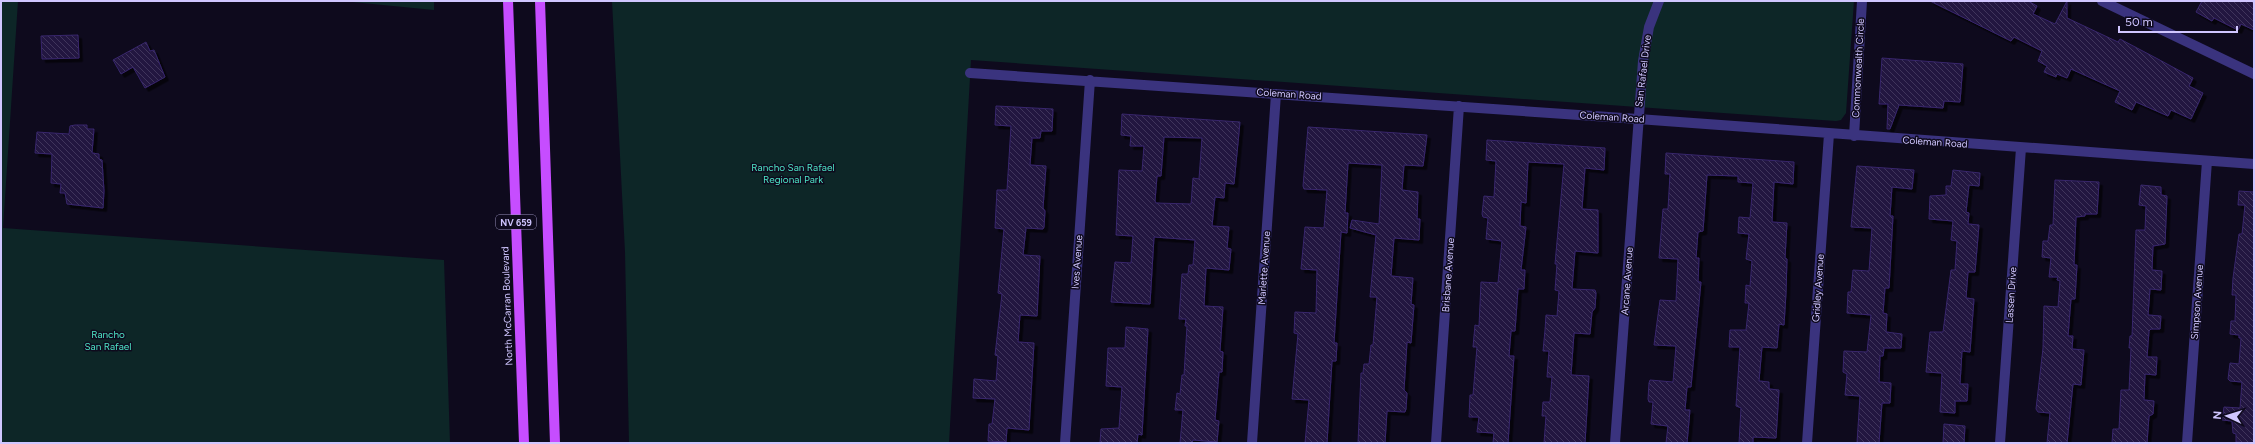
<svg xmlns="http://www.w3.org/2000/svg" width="2255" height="444" viewBox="0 0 2255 444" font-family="Figtree,sans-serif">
  <defs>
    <pattern id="building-back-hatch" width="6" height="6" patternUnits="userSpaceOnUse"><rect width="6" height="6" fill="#20153f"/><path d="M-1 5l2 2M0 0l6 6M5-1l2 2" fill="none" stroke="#3f365c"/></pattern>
    <filter id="shadow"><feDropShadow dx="3.5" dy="3.5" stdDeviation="0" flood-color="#0009"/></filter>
  </defs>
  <rect width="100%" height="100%" fill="#0e0a1d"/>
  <path fill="#0d2627" d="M1,1H18L3,228L444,260L450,443H1Z
    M342,1H434V10Z
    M612,1H1854L1846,113L1841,120L1836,121L971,60L949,443H629L625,252Z"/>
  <path fill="url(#building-back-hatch)" stroke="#38266c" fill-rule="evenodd" filter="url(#shadow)" d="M1930,1H2028L2037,6L2033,14L2055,24L2067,1V18L2118,42L2120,39L2156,58L2193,78L2189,86L2203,93L2191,119L2171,110L2168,116L2136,102L2132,110L2115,102L2120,91L2071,69L2067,78L2057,74L2056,77L2044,72L2047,66L2038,61L2042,51L2014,37L2011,41Z
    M2202,1H2254V30L2241,24L2238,30L2214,18L2212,21L2196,12Z
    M78,35L79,58L42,59L41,36Z
    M146,42L150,51L154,50L165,77L145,88L133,67L121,74L113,60Z
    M1882,58L1963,64L1960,102L1944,101L1943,108L1899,105L1890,129H1887L1888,104H1879Z
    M996,106L1053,109L1052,131H1041L1040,138H1032L1030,165L1046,166L1043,208L1045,211L1044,227L1043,229L1026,228L1023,255L1040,256L1037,316L1020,315L1018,342L1034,343L1029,430L1007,428L1006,442L988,441L989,424H992L995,399L973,398L974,379L996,381L998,356L995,355L1002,294L998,293L1004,229L995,228L997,190H1007L1011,126L995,125Z
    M1122,114L1240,122L1234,184L1225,183L1224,198L1215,197L1212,226L1229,227L1227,248L1231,249L1229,270L1206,268L1204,306L1223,307L1220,351L1223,352L1222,372H1219L1215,420L1219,421L1217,442L1193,440L1192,443H1180L1183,410H1175L1177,393L1180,394L1182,375H1184L1187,326H1185L1186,319H1179L1182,274H1188L1189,265H1193L1195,240L1154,237L1150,304L1111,302L1115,262L1131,263L1133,236L1116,235L1119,170L1142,171L1144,146H1130L1131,136L1121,135ZM1164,137L1202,138L1199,179L1193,178L1191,204L1156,203L1155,201L1157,176H1161Z
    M75,125H87V129H94L92,153L99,154V159L102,160L104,191L103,208L67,204L65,193H60L61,184L51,183L52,154L35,153L37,132L69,134L70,126Z
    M1308,127L1427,135L1423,166L1404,165L1402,190L1418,192L1417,219H1420L1419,240L1394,238L1391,276L1413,278L1411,304L1414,305L1411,343L1407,342L1404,390L1407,393L1406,409L1405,412L1387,411L1385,443H1358L1361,373H1363L1364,364H1369L1371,345H1373L1377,297H1370L1376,235L1350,228L1352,220L1379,224L1382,165L1348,163L1345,213H1348L1347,233L1341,232L1334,343H1337L1336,361H1332L1327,443H1305L1309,400L1292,399L1298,334L1294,333L1295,312L1316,313L1317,270L1301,269L1305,227L1324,228L1327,190L1304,189L1303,186Z
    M1487,140L1605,148L1604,170L1585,168L1582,209L1598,210V253L1575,251L1572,289L1595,290L1596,293L1595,308L1592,312L1590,334L1574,333L1571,375L1589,376L1585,443H1544L1546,416H1542L1543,402H1550L1552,377H1547L1549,351H1543L1545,330L1546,315L1557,316L1559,291L1555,290L1557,264H1555L1564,164L1528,162L1526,203L1521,202L1520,226L1526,227L1521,270H1525L1524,289H1518L1515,331H1511L1509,356H1514L1508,443H1493L1494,433L1477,432L1479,417H1469L1470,395H1473L1477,347H1473L1475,325L1479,326L1481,282L1498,283L1502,241L1486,239L1488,218L1483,217L1482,214L1484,196L1494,197L1496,161L1486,160Z
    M1666,153L1794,162L1793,184L1774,182L1772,222L1787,223L1785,258L1787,259L1786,293L1784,325L1779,324L1777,348L1762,347L1759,381L1769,382V389L1779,390L1776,438L1753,437V443H1739L1741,408L1736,406L1740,347H1729L1730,330H1746L1749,303H1745L1746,285L1750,286L1752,261L1746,259L1749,234L1738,233L1739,217L1750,218L1753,183L1738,182V176L1707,175L1703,231L1698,232L1696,258H1699L1698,282H1701L1691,387H1687L1685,410H1690L1687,443H1666L1668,426L1651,424L1653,402H1649L1648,399L1649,383L1650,380L1673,382L1676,346L1654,345L1660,300L1676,301L1678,259L1659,258L1663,209H1668L1670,174H1665Z
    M1857,166L1914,170L1912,189L1892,187L1890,216H1893L1889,288H1885L1883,313L1887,314L1886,332L1902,334L1901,348H1884L1883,356H1880L1879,382L1891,383L1890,403H1882L1879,443H1857L1860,396L1845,395L1847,374L1843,372L1844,351L1867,352L1871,315L1847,313L1848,292H1851L1853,270L1869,271L1872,228L1851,227Z
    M1953,170L1980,173L1979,186L1969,185L1966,212L1969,213L1968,224L1979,225L1975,272H1968L1966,298L1974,299L1970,352L1962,351L1960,384H1968L1967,401H1955V413L1940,412L1942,373L1926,372L1930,332H1943L1951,270H1955L1957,241L1951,240L1953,221L1929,219L1930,196L1946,195V186H1951Z
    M2055,180L2099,182L2097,214H2085V216L2076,217L2074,265H2077L2075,299H2071L2068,336H2073L2072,349L2084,350L2081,385L2073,384L2067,443H2047L2050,413L2038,412L2036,409L2043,348L2044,306L2058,307L2060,281L2057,280L2058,277H2049L2051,258L2042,257L2043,241H2048L2050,225H2053Z
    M2141,185L2161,187V195L2167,196L2165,244L2153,246L2152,270L2162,271L2161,290L2150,289L2148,315L2161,316L2160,329H2151L2149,331L2147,357H2157L2156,375L2145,374L2144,400L2154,401L2153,414L2149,416L2147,443H2112L2113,429H2119L2121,390H2129L2131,348H2129L2130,336H2132L2136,230H2145L2146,206L2139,205Z
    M2239,191L2254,192V443L2236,442V434L2233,433L2232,421L2222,420L2224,407L2240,408L2242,382L2230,381L2228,379L2230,363L2239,364L2241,338H2239V335L2230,334L2231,321H2235L2236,295H2232L2233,278L2239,234H2242L2245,205H2238Z
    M1126,327L1148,329L1142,435L1138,434L1137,443H1100L1101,429L1119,428L1122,387L1106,386L1108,348H1125Z
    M1944,424L1965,426L1964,443H1943Z"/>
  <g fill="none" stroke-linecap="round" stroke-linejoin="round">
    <path stroke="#3a337e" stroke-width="10" d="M2102,1L2254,74
      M970,73L1638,119L2254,164
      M1854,136L1862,1
      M1065,443L1090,80
      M1252,443L1276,94
      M1436,443L1459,106
      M1615,443L1643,61L1649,27L1659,1
      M1807,443L1829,134
      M2000,443L2021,148
      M2187,443L2207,161"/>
    <path stroke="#c64dff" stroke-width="10" d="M508,1L524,443
      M540,1L555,443"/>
  </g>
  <g text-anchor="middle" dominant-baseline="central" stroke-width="3" stroke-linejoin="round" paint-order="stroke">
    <rect fill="#0e0a1d" stroke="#968ebb" stroke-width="1" x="496" y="215" width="40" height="14" rx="3"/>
    <g font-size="9" font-weight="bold" fill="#d0c6ff">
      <text x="516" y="222">NV 659</text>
    </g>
    <g font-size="10" fill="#d0c6ff" stroke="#0e0a1d">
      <text transform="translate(1858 68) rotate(-87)">Commonwealth Circle</text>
      <text transform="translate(1643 71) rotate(-83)">San Rafael Drive</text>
      <text transform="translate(1289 94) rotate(4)">Coleman Road</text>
      <text transform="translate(1612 117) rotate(4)">Coleman Road</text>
      <text transform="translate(1935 142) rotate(4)">Coleman Road</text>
      <text transform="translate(1077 262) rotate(-86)">Ives Avenue</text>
      <text transform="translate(1264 268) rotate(-86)">Marlette Avenue</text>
      <text transform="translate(1448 275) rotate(-86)">Brisbane Avenue</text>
      <text transform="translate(1627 281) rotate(-86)">Arcane Avenue</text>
      <text transform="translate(1818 288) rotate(-86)">Gridley Avenue</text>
      <text transform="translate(2011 295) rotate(-86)">Lassen Drive</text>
      <text transform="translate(2197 302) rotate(-86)">Simpson Avenue</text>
      <text transform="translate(507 306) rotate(-92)">North McCarran Boulevard</text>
    </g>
    <g font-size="10" fill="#4de4c6" stroke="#0e0a1d">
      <text x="793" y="167">Rancho San Rafael<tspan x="793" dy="12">Regional Park</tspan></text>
      <text x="108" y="334">Rancho<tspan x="108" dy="12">San Rafael</tspan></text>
    </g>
  </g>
  <rect width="2255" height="444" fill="none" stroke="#d0c6ff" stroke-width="4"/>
  <g transform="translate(2227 416) rotate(274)" stroke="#0e0a1d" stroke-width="3" paint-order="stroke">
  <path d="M0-3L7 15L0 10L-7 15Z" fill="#d0c6ff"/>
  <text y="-6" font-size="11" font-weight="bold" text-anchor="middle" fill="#d0c6ff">N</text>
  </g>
  <path d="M2119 26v6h118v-6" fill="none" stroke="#d0c6ff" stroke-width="2"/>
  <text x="2125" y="26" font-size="12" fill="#d0c6ff" stroke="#0e0a1d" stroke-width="3" paint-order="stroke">50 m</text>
</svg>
